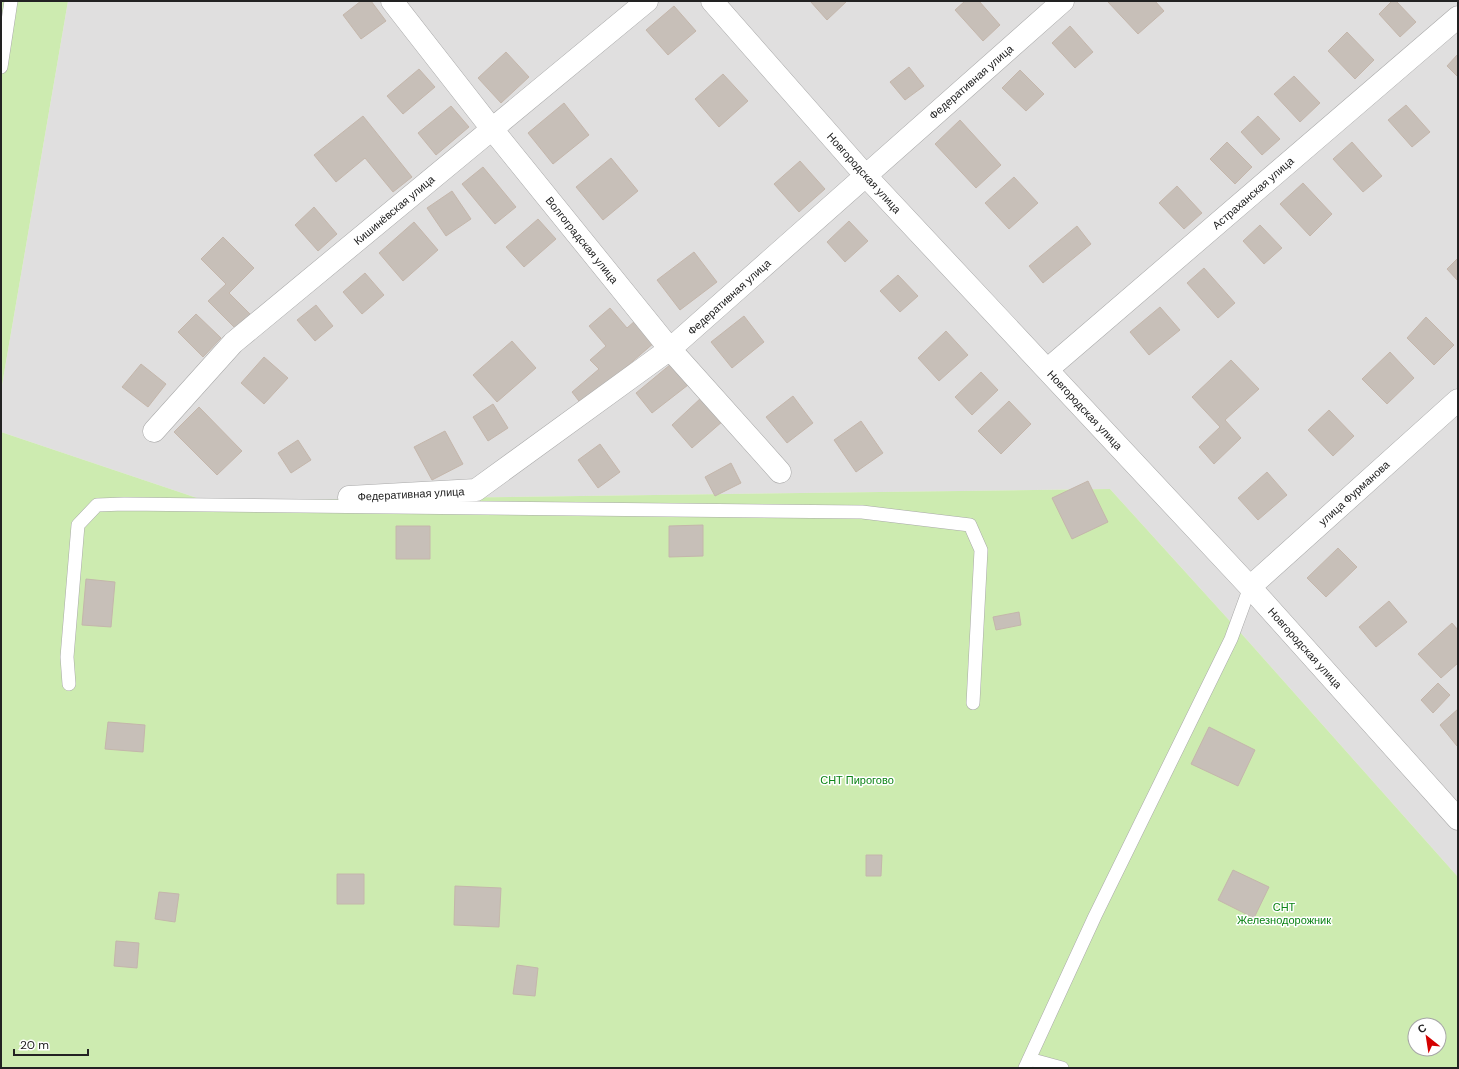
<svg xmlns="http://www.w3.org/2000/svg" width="1459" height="1069" viewBox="0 0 1459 1069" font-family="'DM Sans',sans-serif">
  <rect width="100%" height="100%" fill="#f2efe9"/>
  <path fill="#e0dfdf" d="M68,1H1458V877L1248,641L1110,489L206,501L1,432V391Z"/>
  <path fill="#cdebb0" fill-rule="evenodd" d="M1,1H68L1,391Z
    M1,432L206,501L1110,489L1248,641L1458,877V1068H1ZM1415,1025H1439V1049H1415Z"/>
  <path fill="#c7bfb8" stroke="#c4b6ab" d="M361,1H371L386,21L361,39L343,15Z
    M810,1H847L827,20Z
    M965,1H979L1000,25L983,41L955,10Z
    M1109,1H1155L1164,11L1138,34L1108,2Z
    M1392,1H1396L1416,22L1400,37L1379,14Z
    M674,6L696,31L668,55L646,30Z
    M1070,26L1093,52L1075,68L1052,43Z
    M1347,32L1374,60L1355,79L1328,51Z
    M506,52L529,77L501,103L478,78Z
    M1458,54V77L1447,66Z
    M909,67L924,86L905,100L890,82Z
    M419,69L435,87L403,114L387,96Z
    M1020,70L1044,94L1026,111L1002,88Z
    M723,74L748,101L719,127L695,99Z
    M1294,76L1320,103L1300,122L1274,94Z
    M564,103L589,135L553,164L528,133Z
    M1406,105L1430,132L1412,147L1388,120Z
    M451,106L469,127L436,155L418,133Z
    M363,116L412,177L393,192L365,158L336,182L314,155Z
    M1258,116L1280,139L1262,155L1241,132Z
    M960,120L1001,165L976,188L935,144Z
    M1227,142L1252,167L1235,184L1210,159Z
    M1352,142L1382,176L1363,192L1333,159Z
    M611,158L638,191L603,220L576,187Z
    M800,161L825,189L799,212L774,184Z
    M483,167L516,207L495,224L462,184Z
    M1014,177L1038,203L1009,229L985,203Z
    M1303,183L1332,214L1310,236L1280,204Z
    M1177,186L1202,213L1184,229L1159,203Z
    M452,191L471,219L446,236L427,208Z
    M314,207L337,234L318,251L295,225Z
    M538,219L556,239L524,267L506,247Z
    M849,221L868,241L845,262L827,242Z
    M414,222L438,250L403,281L379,253Z
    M1260,225L1282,248L1264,264L1243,241Z
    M1077,226L1091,244L1043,283L1029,266Z
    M223,237L254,268L229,293L255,319L240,333L208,301L226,284L201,259Z
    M694,252L717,282L680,310L657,280Z
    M1458,258V281L1447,269Z
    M1204,268L1235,303L1218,318L1187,283Z
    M365,273L384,295L362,314L343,292Z
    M898,275L918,296L900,312L880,291Z
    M316,305L333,326L315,341L297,320Z
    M1160,307L1180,330L1149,355L1130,332Z
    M610,308L627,328L636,320L655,342L582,405L572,392L599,369L590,360L606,346L589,326Z
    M196,314L221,338L203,357L178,332Z
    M744,316L764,342L732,368L711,342Z
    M1426,317L1454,345L1434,365L1407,338Z
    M946,331L968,355L939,381L918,358Z
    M512,341L536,368L497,402L473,375Z
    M1390,352L1414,378L1387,404L1362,379Z
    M264,357L288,378L264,404L241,383Z
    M1231,360L1259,389L1225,420L1241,438L1214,464L1199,447L1220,427L1192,397Z
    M141,364L166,384L148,407L122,387Z
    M671,364L688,385L652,413L636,393Z
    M981,372L998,390L972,415L955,397Z
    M793,396L813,423L787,443L766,417Z
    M702,397L723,421L692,448L672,425Z
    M1009,401L1031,424L1001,454L978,431Z
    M493,404L508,428L488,441L473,417Z
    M199,407L242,451L217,475L174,432Z
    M1329,410L1354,436L1333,456L1308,430Z
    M861,421L883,453L856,472L834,440Z
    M445,431L463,464L432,480L414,447Z
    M298,440L311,460L291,473L278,453Z
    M600,444L620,472L598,488L578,460Z
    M731,463L741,483L715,496L705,477Z
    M1267,472L1287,495L1258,520L1238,498Z
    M1088,481L1108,522L1072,539L1052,498Z
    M703,525V556L669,557V526Z
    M396,526H430V559H396Z
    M1338,548L1357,567L1326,597L1307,578Z
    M86,579L115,582L111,627L82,625Z
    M1389,601L1407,622L1376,647L1359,627Z
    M1019,612L1021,625L996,630L993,617Z
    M1452,623L1458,630V663L1441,678L1418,654Z
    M1438,683L1450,695L1433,713L1421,700Z
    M1458,709V745L1457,746L1440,725Z
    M108,722L145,725L143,752L105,749Z
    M1209,727L1255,750L1238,786L1191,764Z
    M866,855H882L881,876H866Z
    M1233,870L1269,887L1254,918L1218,900Z
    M337,874H364V904H337Z
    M455,886L501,888L499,927L454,925Z
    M159,892L179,894L175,922L155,919Z
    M116,941L139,943L137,968L114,966Z
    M517,965L538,968L535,996L513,994Z"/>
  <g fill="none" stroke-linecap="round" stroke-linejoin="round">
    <defs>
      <path id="service" d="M1,67L11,1
        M69,684L67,657L78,525L97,505L124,504L862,512L970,525L981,550L973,703
        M1029,1059L1062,1068
        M1025,1068L1095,916L1231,639L1250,587"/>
      <path id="minor" d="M392,1L492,129L670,349L780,472
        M712,1L865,175L1250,587L1458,819
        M1048,369L1458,17
        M154,431L233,343L647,1
        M349,497L476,490L670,349L1063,1
        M1250,587L1458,400"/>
    </defs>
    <use href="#service" stroke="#a9a9a9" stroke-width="14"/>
    <use href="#minor" stroke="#a9a9a9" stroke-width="23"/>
    <use href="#service" stroke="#fff" stroke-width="13"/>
    <use href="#minor" stroke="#fff" stroke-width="22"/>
  </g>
  <g text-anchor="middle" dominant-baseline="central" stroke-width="3" stroke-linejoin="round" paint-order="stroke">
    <g font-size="11" fill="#222" stroke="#fff">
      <text transform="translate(971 82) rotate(-41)">Федеративная улица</text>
      <text transform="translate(864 173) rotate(48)">Новгородская улица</text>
      <text transform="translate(1253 193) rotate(-41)">Астраханская улица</text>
      <text transform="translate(394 210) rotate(-40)">Кишинёвская улица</text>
      <text transform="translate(582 240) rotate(51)">Волгоградская улица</text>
      <text transform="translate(729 297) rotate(-42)">Федеративная улица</text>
      <text transform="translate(1085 410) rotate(47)">Новгородская улица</text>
      <text transform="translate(1354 493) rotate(-42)">улица Фурманова</text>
      <text transform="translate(411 494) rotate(-3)">Федеративная улица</text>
      <text transform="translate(1305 648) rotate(48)">Новгородская улица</text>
    </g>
    <g font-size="11" fill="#0c8416" stroke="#fff">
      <text x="857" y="780">СНТ Пирогово</text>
      <text x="1284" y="907">СНТ<tspan x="1284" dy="13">Железнодорожник</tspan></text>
    </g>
  </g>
  <rect width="1459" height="1069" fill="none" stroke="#222222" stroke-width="4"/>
  <g transform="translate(1427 1037) rotate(330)"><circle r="19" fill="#ffffff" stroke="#a7a7a7"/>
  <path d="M0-3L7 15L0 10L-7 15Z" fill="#d40000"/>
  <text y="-6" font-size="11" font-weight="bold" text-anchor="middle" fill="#222222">С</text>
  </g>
  <path d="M14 1049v6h74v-6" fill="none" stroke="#222222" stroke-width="2"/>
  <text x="20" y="1049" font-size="12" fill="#222222" stroke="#ffffff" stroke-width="3" paint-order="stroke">20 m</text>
</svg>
